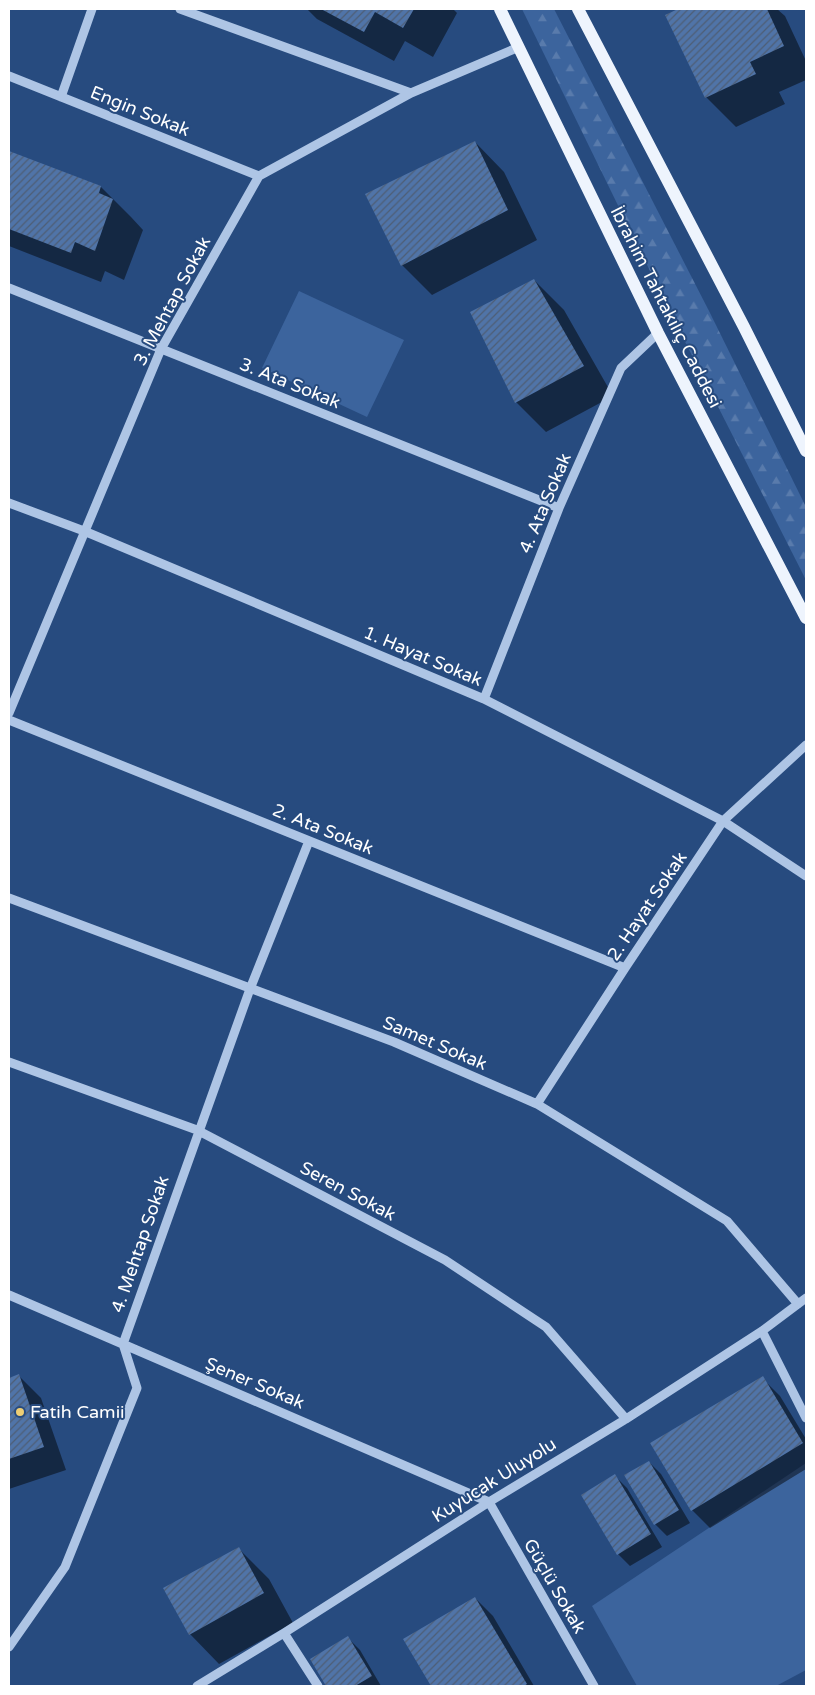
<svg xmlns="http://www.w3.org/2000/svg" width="815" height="1695" viewBox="0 0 815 1695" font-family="'Varela Round',sans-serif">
  <defs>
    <pattern id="forest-firs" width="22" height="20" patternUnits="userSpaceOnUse" patternTransform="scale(1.25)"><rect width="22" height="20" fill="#3c649d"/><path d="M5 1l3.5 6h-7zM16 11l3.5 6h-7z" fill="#597bac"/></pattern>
    <pattern id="building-hatch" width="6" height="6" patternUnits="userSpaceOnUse" patternTransform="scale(1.25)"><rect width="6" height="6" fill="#5074a8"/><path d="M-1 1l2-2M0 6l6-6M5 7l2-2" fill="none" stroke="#4e5e75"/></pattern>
  </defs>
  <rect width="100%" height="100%" fill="#274b7f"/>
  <path fill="#3c649d" d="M299,291L404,340L367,417L262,368Z
    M806,1463V1670L776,1686H637L592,1606Z"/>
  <path fill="url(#forest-firs)" d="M522,9H554L709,311L806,507V580L674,320Z"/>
  <path fill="#0007" d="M307,9H453L457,13L433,57L405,41L394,61L317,19Z
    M681,9H777L785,16L806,61V80L779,92L785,104L736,127L706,97L667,16Z
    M475,142L504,172L537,240L432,295L402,265Z
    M9,152L101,187L131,217L143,230L124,280L105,271L101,282L9,246Z
    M534,280L564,310L613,396L546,432L516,402Z
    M18,1375L41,1398L66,1470L9,1489V1379Z
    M762,1378L780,1396L806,1439V1469L710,1528L692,1510Z
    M649,1462L661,1474L690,1523L667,1536L655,1524L626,1476Z
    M615,1476L627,1488L662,1547L630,1566L618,1554Z
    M239,1549L269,1579L293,1623L219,1664L190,1634Z
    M475,1598L493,1616L534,1686H433L405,1639Z
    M348,1638L360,1650L381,1686H327L311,1659Z"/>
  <path fill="url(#building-hatch)" d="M321,9H414L403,28L375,12L364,32Z
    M678,9H767L784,46L750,62L756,74L705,98L665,15Z
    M475,141L508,210L401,266L365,194Z
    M9,151L101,186L99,193L113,199L95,251L75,242L71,253L9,229Z
    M534,279L584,366L515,403L470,312Z
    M19,1374L44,1447L9,1459V1378Z
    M763,1376L803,1443L691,1511L650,1443Z
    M649,1461L679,1510L654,1525L624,1475Z
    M615,1474L651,1534L617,1555L581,1495Z
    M239,1547L264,1593L189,1635L163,1588Z
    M475,1597L527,1684L524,1686H431L403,1639Z
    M348,1636L372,1676L355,1686H326L310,1659Z"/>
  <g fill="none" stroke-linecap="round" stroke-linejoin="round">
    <path stroke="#aec5e5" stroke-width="9" d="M180,9L411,93
      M9,76L259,176
      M61,97L92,9
      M9,288L559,508
      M9,503L84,531L484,699L723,821L806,876
      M484,699L559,508L621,368L658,333
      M9,713L161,349L259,176L411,93L519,47
      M9,720L625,968
      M9,898L394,1042L537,1104L727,1221L798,1304
      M9,1062L197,1130L445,1260L546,1327L626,1419
      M537,1104L625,968L723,821L806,745
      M9,1295L489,1502L594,1686
      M762,1331L806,1418
      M284,1633L318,1686
      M9,1647L65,1567L137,1388L123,1344L250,989L309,841
      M197,1686L284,1633L489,1502L626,1419L762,1331L806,1298"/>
    <path stroke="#eef4fd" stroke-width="12" d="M500,9L658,333L806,618
      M578,9L744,327L806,451"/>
  </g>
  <circle fill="#eece74" stroke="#274b7f" stroke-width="2" cx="20" cy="1412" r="5"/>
  <g text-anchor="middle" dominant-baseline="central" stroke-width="4" stroke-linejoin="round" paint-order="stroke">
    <g font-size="18" fill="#fff" stroke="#274b7f">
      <text transform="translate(140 111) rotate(22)">Engin Sokak</text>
      <text transform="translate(172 301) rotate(-62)">3. Mehtap Sokak</text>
      <text transform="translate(666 307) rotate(63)">İbrahim Tahtakılıç Caddesi</text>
      <text transform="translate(290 383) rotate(22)">3. Ata Sokak</text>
      <text transform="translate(545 503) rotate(-67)">4. Ata Sokak</text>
      <text transform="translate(423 656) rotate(23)">1. Hayat Sokak</text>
      <text transform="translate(323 829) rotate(22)">2. Ata Sokak</text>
      <text transform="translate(647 906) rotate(-56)">2. Hayat Sokak</text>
      <text transform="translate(435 1043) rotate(23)">Samet Sokak</text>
      <text transform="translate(348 1191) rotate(28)">Seren Sokak</text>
      <text transform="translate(140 1244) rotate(-71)">4. Mehtap Sokak</text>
      <text transform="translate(255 1383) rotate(23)">Şener Sokak</text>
      <text transform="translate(494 1480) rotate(-32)">Kuyucak Uluyolu</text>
      <text transform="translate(555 1586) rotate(60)">Güçlü Sokak</text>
    </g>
    <g font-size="18" fill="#fff" stroke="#274b7f" text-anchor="start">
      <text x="30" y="1412">Fatih Camii</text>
    </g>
  </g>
  <rect width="815" height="1695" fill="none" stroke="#ffffff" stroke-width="20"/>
</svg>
